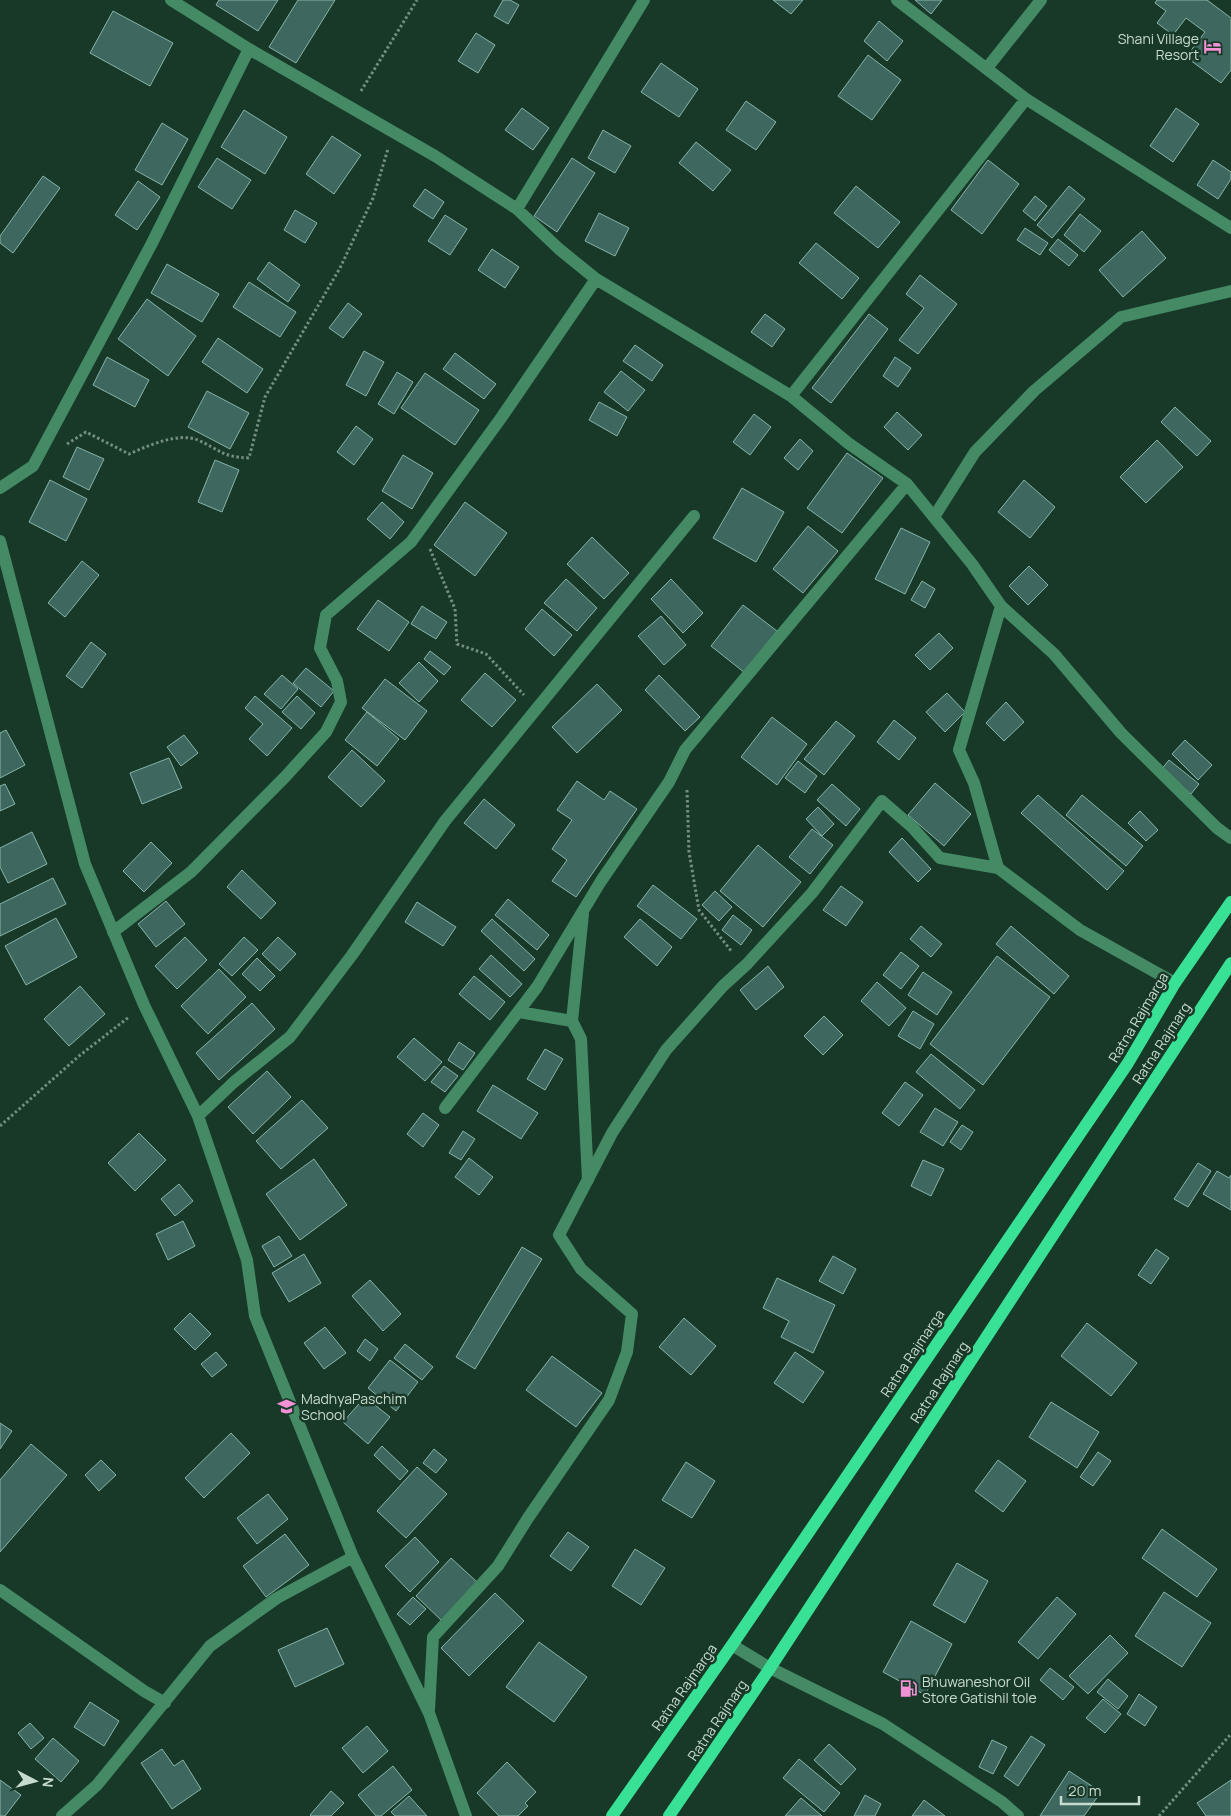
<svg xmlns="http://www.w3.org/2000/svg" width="1231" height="1816" viewBox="0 0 1231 1816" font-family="Manrope,sans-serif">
  <rect width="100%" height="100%" fill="#183928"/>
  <path fill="#3e685f" stroke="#87b4a9" d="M219,0H278L258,31L216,5Z
    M298,0H335L296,63L269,47Z
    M503,0H510L519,5L508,24L494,16Z
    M773,0H803L791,14Z
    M915,0H942L931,14Z
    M1157,0H1207L1231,18V70L1221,83L1186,57L1205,32L1186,18L1173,35L1157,23L1166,11L1155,3Z
    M113,11L173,43L150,86L90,53Z
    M879,21L903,41L887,61L864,41Z
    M476,33L495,45L478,73L458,61Z
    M868,55L901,80L872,120L838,96Z
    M661,63L698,89L679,117L641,92Z
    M746,101L776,122L756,150L726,130Z
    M522,108L549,128L533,150L505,130Z
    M1176,108L1199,124L1173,162L1150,146Z
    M244,110L287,137L265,174L221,147Z
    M162,123L188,139L162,185L135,170Z
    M603,130L631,146L615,173L588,158Z
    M332,136L361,155L334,194L306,174Z
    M696,142L731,170L713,191L679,163Z
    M217,158L251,180L232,209L198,187Z
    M572,158L595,173L557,232L534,216Z
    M988,160L1019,184L982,234L951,210Z
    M1213,160L1231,172V179L1218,199L1197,185Z
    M43,176L60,188L13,253L0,243V236Z
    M138,181L160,197L137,230L115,215Z
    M856,186L900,222L878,248L834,213Z
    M1069,186L1085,199L1052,238L1037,225Z
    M425,189L444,202L433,219L413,206Z
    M1035,196L1047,206L1035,221L1023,211Z
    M295,210L317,223L305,243L284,230Z
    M599,213L629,228L615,256L585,241Z
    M1080,214L1101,231L1084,252L1064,235Z
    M445,215L467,229L450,255L428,241Z
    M1025,228L1048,243L1040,255L1017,240Z
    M1142,231L1166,258L1123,297L1099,270Z
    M1058,239L1078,255L1069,266L1049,250Z
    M816,243L859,278L842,299L799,263Z
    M492,249L519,267L505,288L478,270Z
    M269,262L300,285L288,302L257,279Z
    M167,264L219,294L202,322L151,293Z
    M920,275L957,304L918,354L899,340L924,308L906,294Z
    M249,282L296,312L280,337L233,307Z
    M147,299L196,336L168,376L118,339Z
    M348,303L362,314L343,338L329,328Z
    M765,314L785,329L772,347L751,332Z
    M869,314L888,329L831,403L812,388Z
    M218,338L263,369L247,393L202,362Z
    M635,345L663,365L652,381L623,361Z
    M364,351L384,362L366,396L346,385Z
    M455,353L496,384L484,399L443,369Z
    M107,357L149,380L135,407L93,385Z
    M895,357L911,368L898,387L883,376Z
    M621,371L645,390L628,411L604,392Z
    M397,372L413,382L394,414L378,404Z
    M425,373L479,410L455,445L401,408Z
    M207,391L249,413L230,449L188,427Z
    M599,402L627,417L617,436L589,420Z
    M1175,407L1211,441L1197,456L1161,422Z
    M897,412L922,435L908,450L884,427Z
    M754,414L771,427L750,455L733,442Z
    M356,426L373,439L354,465L337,452Z
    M800,439L813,451L798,470L784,458Z
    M1157,440L1183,467L1146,503L1120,477Z
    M77,447L104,459L89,490L63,477Z
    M847,453L883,478L842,533L807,508Z
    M403,455L433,473L412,509L382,491Z
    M215,460L239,470L222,512L198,502Z
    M50,480L87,499L66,541L29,522Z
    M1024,480L1055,507L1030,538L998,512Z
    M742,488L784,512L756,562L713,538Z
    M382,502L404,522L390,539L367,519Z
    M465,502L507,533L475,576L434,545Z
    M808,526L838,551L803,593L773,569Z
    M901,528L930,542L905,594L875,579Z
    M592,537L629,573L604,599L567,564Z
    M82,561L99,575L65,617L48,603Z
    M1029,566L1048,585L1028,605L1009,586Z
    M566,579L597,608L577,631L544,603Z
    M671,579L703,613L683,633L651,599Z
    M922,581L935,589L925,608L911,600Z
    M378,600L409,622L389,651L357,629Z
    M743,605L777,631L745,673L711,646Z
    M422,606L447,622L436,639L411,624Z
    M542,609L572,635L554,656L525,629Z
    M661,616L686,645L664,665L638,636Z
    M939,633L953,648L930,670L915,655Z
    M91,642L106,654L82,688L66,676Z
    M430,651L451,667L444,675L424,659Z
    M419,662L438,681L419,702L399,683Z
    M306,668L334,691L321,707L293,683Z
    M485,673L516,700L492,727L461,700Z
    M282,675L298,689L281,709L264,694Z
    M659,675L700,717L685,731L645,690Z
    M385,679L427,711L405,740L362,708Z
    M597,684L622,710L577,753L552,727Z
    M947,693L965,712L945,732L926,712Z
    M255,696L292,728L267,756L249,739L263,724L245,708Z
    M297,696L315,713L301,729L282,712Z
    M1006,702L1024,722L1004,741L986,723Z
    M367,712L399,739L377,766L345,740Z
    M772,717L807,744L777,785L741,757Z
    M894,720L916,738L899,760L877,742Z
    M836,721L855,736L824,775L804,759Z
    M6,730L25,765L0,778V733Z
    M184,735L198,753L181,766L167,747Z
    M1185,740L1212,765L1198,780L1172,754Z
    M352,750L385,781L361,807L328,777Z
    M169,758L182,788L142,804L130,773Z
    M1169,760L1199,784L1191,794L1161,770Z
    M798,761L817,776L805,793L785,778Z
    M577,781L604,800L610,791L637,809L576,897L552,881L567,860L552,849L572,820L557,810Z
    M935,783L971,814L944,846L908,815Z
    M5,784L15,804L0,811V786Z
    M832,784L860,809L846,826L817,800Z
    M1038,795L1124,871L1107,890L1021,813Z
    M1082,795L1143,846L1126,866L1066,815Z
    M484,799L515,825L496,849L464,823Z
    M818,807L834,824L822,836L806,819Z
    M1140,811L1158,830L1146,841L1128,823Z
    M812,829L833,845L810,874L789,857Z
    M32,832L47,864L8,883L0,867V848Z
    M902,838L931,869L918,882L889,852Z
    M151,842L172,863L144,892L123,871Z
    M758,845L801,882L763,927L720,891Z
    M242,870L276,903L261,919L227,887Z
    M53,878L66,904L0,936V904Z
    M653,885L697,919L681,939L637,906Z
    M841,886L863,902L846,926L823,910Z
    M715,891L732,907L719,921L702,905Z
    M508,899L549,935L537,950L495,915Z
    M166,901L185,924L156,947L138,924Z
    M417,902L456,927L443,946L405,922Z
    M733,915L752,930L741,945L722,930Z
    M56,918L77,957L26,985L5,946Z
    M492,919L535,959L524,971L481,931Z
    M640,919L672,947L657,966L624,937Z
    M921,926L942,944L931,957L910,939Z
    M1011,926L1069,976L1054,994L996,944Z
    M185,937L207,960L177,989L155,966Z
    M244,937L258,950L232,976L219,964Z
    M278,937L296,954L280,971L262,954Z
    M901,952L919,966L901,989L883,975Z
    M491,955L522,984L510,997L479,969Z
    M997,956L1050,997L983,1085L930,1044Z
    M257,958L275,976L260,991L242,974Z
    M768,966L784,987L756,1010L740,990Z
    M219,969L246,997L208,1034L181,1006Z
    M923,972L952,992L937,1015L908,995Z
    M474,976L505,1002L490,1020L459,994Z
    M877,982L906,1008L889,1026L861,1001Z
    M80,986L105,1014L69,1046L44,1019Z
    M252,1003L275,1029L219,1080L196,1053Z
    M913,1011L934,1024L920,1049L898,1036Z
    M824,1016L843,1035L823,1055L804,1036Z
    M414,1038L442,1062L425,1081L397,1057Z
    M459,1042L475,1053L463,1070L448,1060Z
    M545,1049L563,1059L545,1090L527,1079Z
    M931,1054L975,1090L960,1109L916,1072Z
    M444,1066L458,1076L445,1092L431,1082Z
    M267,1071L291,1097L253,1134L228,1107Z
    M905,1082L923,1095L899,1126L882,1113Z
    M493,1085L538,1113L521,1139L477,1111Z
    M302,1100L328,1128L281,1169L256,1141Z
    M935,1108L958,1122L943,1146L920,1132Z
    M423,1113L439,1125L423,1147L407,1134Z
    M962,1125L973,1132L961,1150L950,1142Z
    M463,1131L475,1139L461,1160L449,1153Z
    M139,1133L166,1160L135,1191L108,1163Z
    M469,1158L493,1177L479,1195L455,1177Z
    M314,1159L347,1205L300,1240L266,1194Z
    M923,1160L944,1169L931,1196L911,1186Z
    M1198,1163L1211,1171L1188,1207L1174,1199Z
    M1217,1171L1229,1178L1231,1175V1210L1203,1194Z
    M179,1184L193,1201L175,1216L161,1199Z
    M183,1221L195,1246L168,1260L156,1234Z
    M279,1236L292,1256L274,1267L262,1246Z
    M522,1247L542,1259L475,1369L456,1357Z
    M1156,1249L1169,1258L1151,1284L1138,1275Z
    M304,1254L321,1283L289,1302L272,1273Z
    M833,1256L856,1269L843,1294L819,1281Z
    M777,1278L835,1305L813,1353L781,1337L789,1321L763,1308Z
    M370,1280L401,1314L383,1331L352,1296Z
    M190,1313L211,1334L195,1350L174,1329Z
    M684,1318L716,1346L691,1375L659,1347Z
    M1087,1323L1137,1363L1111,1396L1061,1356Z
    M325,1327L346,1353L324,1369L304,1343Z
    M365,1339L378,1349L370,1361L357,1351Z
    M405,1344L433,1367L422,1380L394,1358Z
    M216,1352L227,1365L212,1377L201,1364Z
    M795,1352L824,1372L803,1403L774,1383Z
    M552,1356L602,1393L576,1427L526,1390Z
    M390,1360L418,1382L396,1411L368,1388Z
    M365,1397L390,1417L368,1444L343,1422Z
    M1051,1402L1099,1432L1077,1468L1029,1437Z
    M0,1423L12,1431L0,1449Z
    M231,1433L250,1453L204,1498L185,1478Z
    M31,1444L67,1475L0,1552V1480Z
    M382,1446L408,1471L400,1480L374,1455Z
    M434,1449L447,1460L436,1473L423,1463Z
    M1098,1452L1111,1461L1093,1486L1080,1477Z
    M101,1460L116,1475L99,1491L85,1475Z
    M998,1460L1026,1481L1003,1512L975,1491Z
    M686,1462L715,1481L692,1518L662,1500Z
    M417,1467L447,1494L406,1538L377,1511Z
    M268,1494L288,1519L257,1544L237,1518Z
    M1162,1529L1217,1569L1197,1597L1142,1558Z
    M568,1532L589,1547L571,1571L550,1556Z
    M285,1534L309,1565L266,1597L243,1566Z
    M415,1537L439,1562L410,1592L385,1566Z
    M635,1549L665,1568L641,1605L612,1586Z
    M451,1558L477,1582L442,1621L416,1596Z
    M957,1563L988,1581L965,1623L933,1605Z
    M1164,1592L1211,1623L1182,1667L1135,1636Z
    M495,1593L524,1621L469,1676L441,1648Z
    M413,1597L426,1609L410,1625L397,1614Z
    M1057,1597L1076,1614L1038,1659L1018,1642Z
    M911,1621L952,1644L925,1695L883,1672Z
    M327,1628L344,1664L295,1687L278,1650Z
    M1110,1635L1128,1653L1088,1694L1069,1676Z
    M539,1642L587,1677L554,1722L506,1687Z
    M1050,1668L1074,1687L1063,1700L1040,1680Z
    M1108,1679L1128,1696L1118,1709L1097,1692Z
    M1139,1694L1157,1707L1145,1726L1127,1714Z
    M1103,1699L1121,1714L1105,1733L1086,1718Z
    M90,1702L119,1721L104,1746L74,1727Z
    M30,1723L44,1738L31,1749L18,1733Z
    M367,1726L388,1751L363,1773L342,1748Z
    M1031,1736L1045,1745L1018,1786L1004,1776Z
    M53,1738L79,1761L61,1782L35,1759Z
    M992,1740L1007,1747L993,1774L979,1767Z
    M829,1744L856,1769L841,1785L814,1760Z
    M162,1749L174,1766L183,1760L201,1789L172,1809L141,1763Z
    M799,1759L840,1793L824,1812L783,1778Z
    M507,1762L536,1792L525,1803L528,1806L518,1816H499L477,1793Z
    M393,1766L412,1790L381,1816H376L358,1795Z
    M1069,1771L1101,1792L1084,1816H1040Z
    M0,1780L21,1795L5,1816H0Z
    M1231,1780V1816H1206L1197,1803Z
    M331,1791L344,1803L331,1816H311L310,1815Z
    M865,1795L881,1804L875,1816H854Z
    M409,1796L427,1816H395L391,1812Z
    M801,1798L822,1816H785Z
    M924,1800L945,1816H912Z"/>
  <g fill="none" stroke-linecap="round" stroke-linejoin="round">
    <path stroke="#758e80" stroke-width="3" stroke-dasharray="2.5 2.5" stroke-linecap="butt" d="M361,91L417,0
      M67,444L86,432L129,454C148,446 177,432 198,440C220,450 222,457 249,458L265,397L340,268L373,198L388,149
      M430,549L455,609L457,644L486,654L524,695
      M687,790L689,852L699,910L732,952
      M0,1126L79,1056L129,1017
      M1159,1816L1231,1734"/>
    <path stroke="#448a65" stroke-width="12" d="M171,0L249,49L435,156L517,209L559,249L596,279L791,396L848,443L907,484L972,564L1001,606L1054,654L1121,733L1217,828L1231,838
      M897,0L1026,99L1231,228
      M987,68L1041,0
      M517,209L644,0
      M791,396L1026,99
      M0,488L33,466L151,245L249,49
      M934,517L975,452L1034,391L1121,317L1231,291
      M0,541L85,864L144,1005L198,1116L247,1260L255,1316L353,1557L429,1713L466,1816
      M1001,606L959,750L974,783L998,868L1080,930L1175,983
      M113,932L191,872L285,777L326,732L341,702L337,681L320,648L326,615L411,542L501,418L596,279
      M519,1012L572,1021L581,1039L588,1180
      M572,1021L583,914
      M445,1108L537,987L601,881L669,782L685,750L907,484
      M198,1116L234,1082L290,1037L352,955L445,821L694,516
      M0,1590L144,1691L165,1703
      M732,1645L770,1668L883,1724L1002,1802L1018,1816
      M429,1710L433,1637L498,1566L528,1518L609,1400L627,1352L632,1314L581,1269L559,1235L612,1133L666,1050L723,986L747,964L812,893L882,801L912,827L940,858L998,868
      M62,1816L97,1785L210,1646L277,1598L353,1557"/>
    <path stroke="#39e196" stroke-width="12" d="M612,1816L732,1645L1128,1063L1175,983L1231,902
      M669,1816L770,1668L1231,963"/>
  </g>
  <defs>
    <symbol id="hotel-bare" viewBox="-9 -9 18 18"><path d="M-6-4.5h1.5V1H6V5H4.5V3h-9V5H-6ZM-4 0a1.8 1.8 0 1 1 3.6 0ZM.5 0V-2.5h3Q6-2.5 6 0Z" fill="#f291d6" stroke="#183928" stroke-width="2.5" paint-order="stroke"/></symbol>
    <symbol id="school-bare" viewBox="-9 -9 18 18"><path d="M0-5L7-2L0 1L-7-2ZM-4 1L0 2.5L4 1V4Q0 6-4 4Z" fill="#f291d6" stroke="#183928" stroke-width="2.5" paint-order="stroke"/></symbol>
    <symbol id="fuel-bare" viewBox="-9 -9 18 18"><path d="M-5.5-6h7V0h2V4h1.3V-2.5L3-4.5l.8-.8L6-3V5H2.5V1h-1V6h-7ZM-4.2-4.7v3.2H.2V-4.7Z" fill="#f291d6" stroke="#183928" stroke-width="2.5" paint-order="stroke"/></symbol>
  </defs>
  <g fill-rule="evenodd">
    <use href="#hotel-bare" x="1200" y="34" width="25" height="25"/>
    <use href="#school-bare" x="274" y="1394" width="25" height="25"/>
    <use href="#fuel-bare" x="896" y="1676" width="25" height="25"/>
  </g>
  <g text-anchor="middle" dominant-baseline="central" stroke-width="5" stroke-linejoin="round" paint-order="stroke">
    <g font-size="14" fill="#c8dbcf" stroke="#183928" text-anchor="start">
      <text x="1199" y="38" text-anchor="end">Shani Village<tspan x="1199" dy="16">Resort</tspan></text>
      <text x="301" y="1398">MadhyaPaschim<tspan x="301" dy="16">School</tspan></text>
      <text x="922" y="1681">Bhuwaneshor Oil<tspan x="922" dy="16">Store Gatishil tole</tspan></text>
    </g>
    <g font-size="14" fill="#c8dbcf" stroke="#183928">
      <text transform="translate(1138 1017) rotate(-59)">Ratna Rajmarga</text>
      <text transform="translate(1161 1043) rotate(-57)">Ratna Rajmarg</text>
      <text transform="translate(912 1353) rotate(-56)">Ratna Rajmarga</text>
      <text transform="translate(939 1382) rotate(-57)">Ratna Rajmarg</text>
      <text transform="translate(684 1687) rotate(-55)">Ratna Rajmarga</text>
      <text transform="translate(717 1720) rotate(-56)">Ratna Rajmarg</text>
    </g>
  </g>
  <g transform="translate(35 1781) rotate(96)" stroke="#183928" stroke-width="4" paint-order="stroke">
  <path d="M0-4L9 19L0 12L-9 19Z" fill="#c8dbcf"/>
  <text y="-8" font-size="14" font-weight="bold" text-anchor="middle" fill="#c8dbcf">N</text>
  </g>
  <path d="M1061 1796v8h78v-8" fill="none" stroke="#c8dbcf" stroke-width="2.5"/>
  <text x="1068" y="1796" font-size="15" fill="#c8dbcf" stroke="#183928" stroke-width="4" paint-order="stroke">20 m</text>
</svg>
